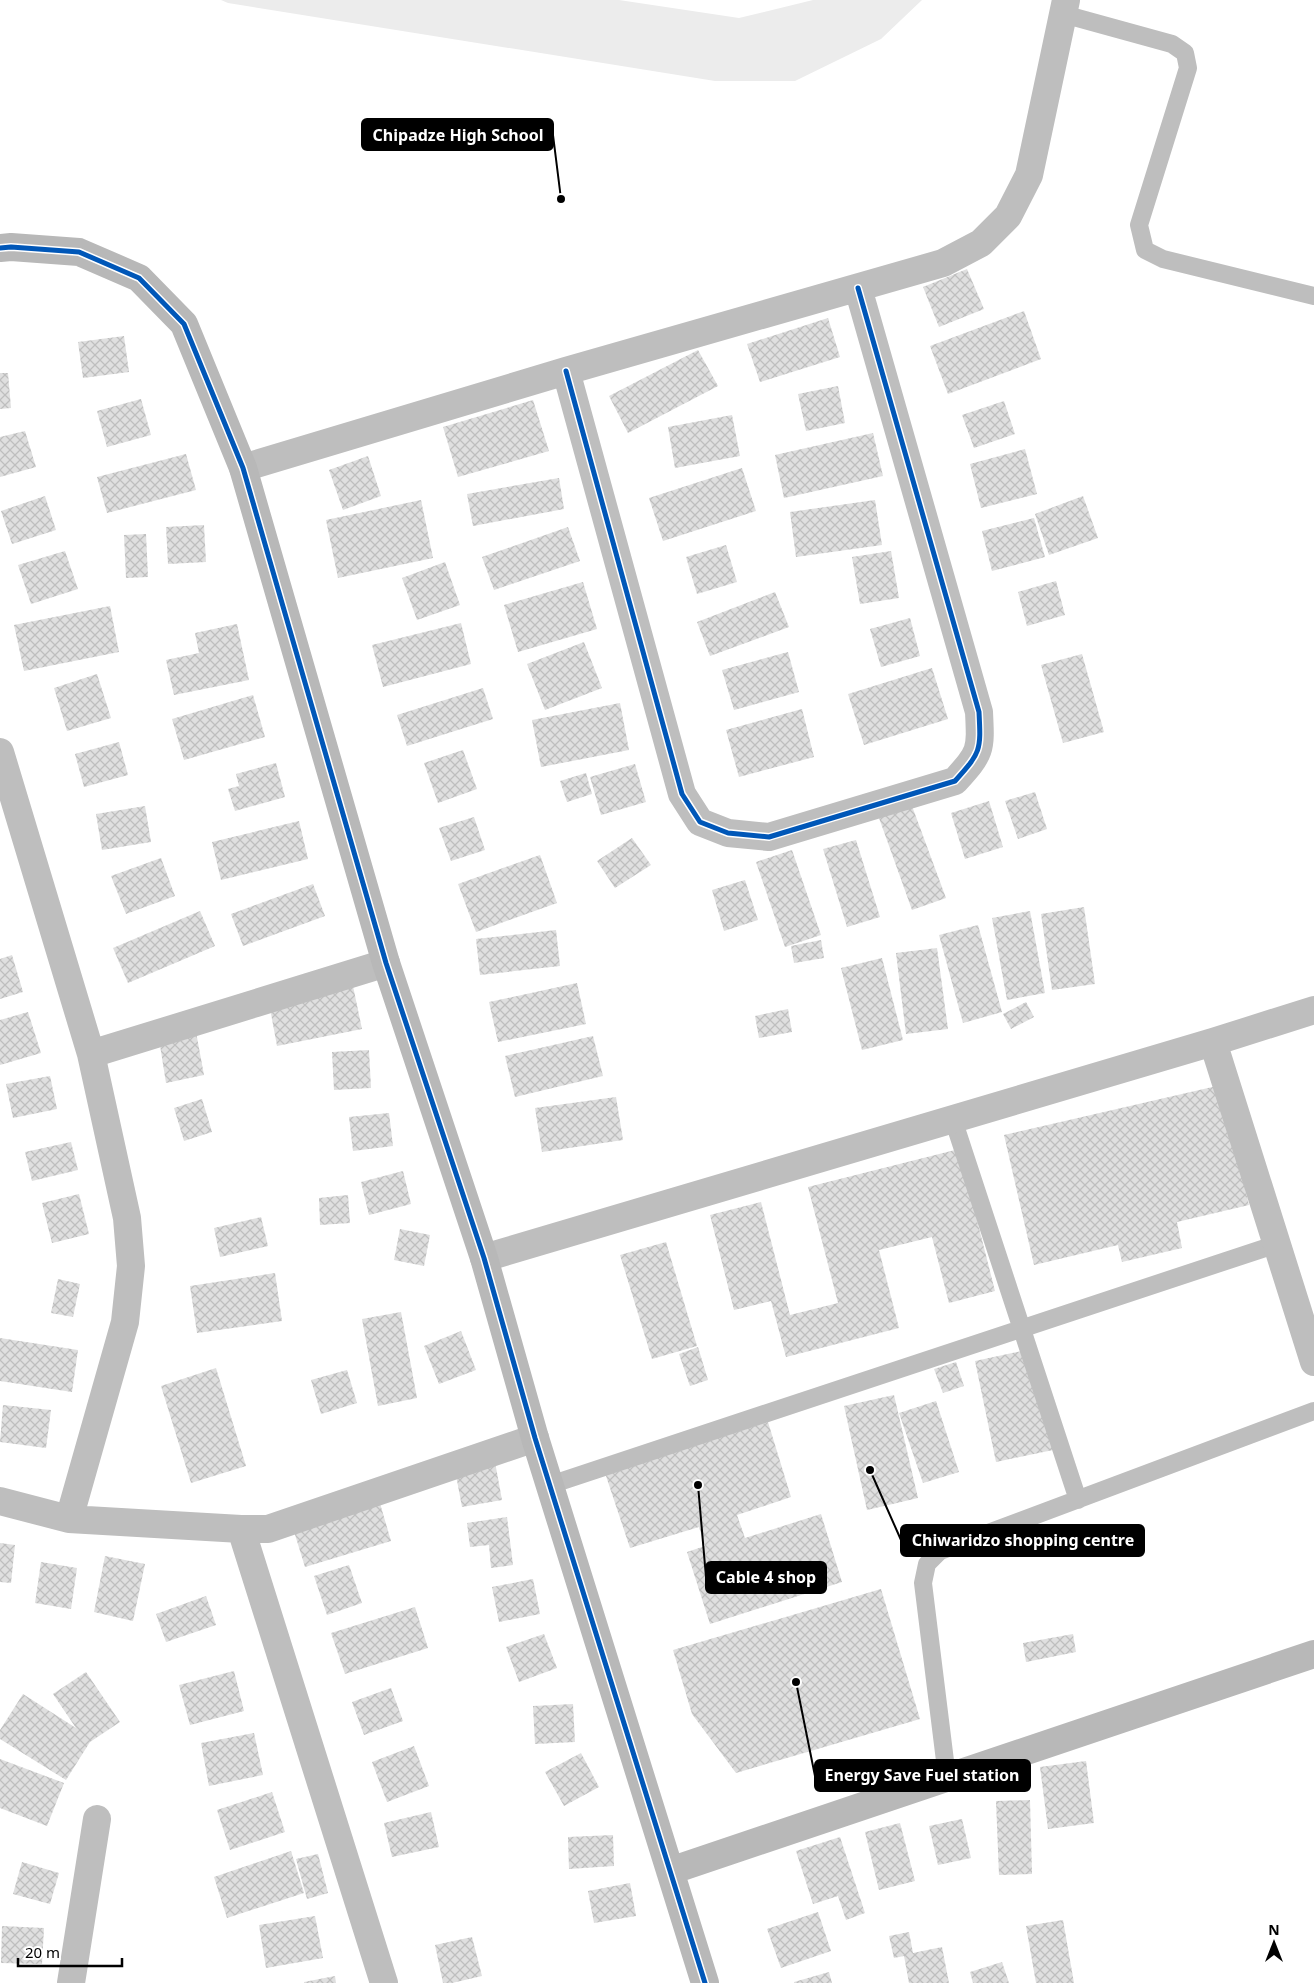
<svg xmlns="http://www.w3.org/2000/svg" width="1314" height="1983" viewBox="0 0 1314 1983" font-family="'Noto Sans',sans-serif">
  <defs>
    <pattern id="building-cross-hatch" width="8" height="8" patternUnits="userSpaceOnUse" patternTransform="scale(1.25)"><rect width="8" height="8" fill="#dfdfdf"/><path d="M0 0l8 8M0 8l8-8" fill="none" stroke="#bebebe"/></pattern>
  </defs>
  <rect width="100%" height="100%" fill="#fff"/>
  <path fill="#ececec" d="M221,0H619L739,18L813,0H922L881,39L795,81H715L228,3Z"/>
  <path fill="url(#building-cross-hatch)" d="M967,269L984,309L939,327L923,287Z
    M1024,311L1041,359L948,394L930,346Z
    M828,318L840,357L760,382L747,344Z
    M124,336L129,372L83,378L78,342Z
    M698,350L718,386L628,433L609,396Z
    M0,373H8L11,408L0,409Z
    M838,386L845,423L806,431L798,394Z
    M141,399L151,435L107,447L97,411Z
    M533,400L549,451L458,477L443,427Z
    M1004,401L1015,434L974,448L962,415Z
    M732,415L740,456L675,468L668,427Z
    M25,431L36,467L0,477V437Z
    M873,433L883,476L784,498L775,455Z
    M1025,449L1037,494L981,508L970,464Z
    M186,454L196,490L107,513L97,477Z
    M368,456L381,496L343,510L329,470Z
    M742,468L756,511L663,541L649,498Z
    M559,478L564,509L473,526L467,494Z
    M45,496L56,530L12,544L1,511Z
    M1083,496L1098,538L1049,555L1035,514Z
    M421,500L433,558L338,578L326,520Z
    M875,500L882,545L796,557L790,512Z
    M1034,518L1045,557L992,571L982,531Z
    M204,525L206,562L168,564L166,527Z
    M568,527L580,561L494,590L482,557Z
    M146,534L148,577L126,578L124,535Z
    M726,545L737,582L697,594L686,557Z
    M65,551L78,589L31,604L18,565Z
    M891,551L899,598L860,604L852,557Z
    M445,562L460,605L417,620L402,578Z
    M1056,581L1065,615L1027,626L1018,592Z
    M583,582L597,629L518,652L504,605Z
    M775,592L789,627L710,656L697,622Z
    M110,606L119,652L24,671L14,625Z
    M910,618L920,656L881,667L870,629Z
    M461,623L471,664L383,687L372,645Z
    M237,624L249,680L174,695L166,660L199,653L195,633Z
    M584,642L602,688L545,710L527,664Z
    M788,652L799,692L734,710L722,670Z
    M1082,654L1104,732L1063,743L1041,665Z
    M932,668L948,719L864,745L848,694Z
    M97,674L111,718L67,731L54,688Z
    M483,688L493,719L407,746L397,715Z
    M253,695L265,737L184,760L172,719Z
    M620,703L629,750L541,767L532,720Z
    M802,709L814,757L739,777L726,730Z
    M119,742L128,775L84,787L75,754Z
    M463,750L477,789L438,803L424,763Z
    M276,763L285,797L235,811L228,789L239,786L236,774Z
    M635,764L646,802L601,815L590,777Z
    M586,773L592,794L567,802L560,781Z
    M1035,792L1047,829L1018,839L1005,801Z
    M989,801L1003,847L965,859L951,813Z
    M145,806L151,842L102,850L96,814Z
    M912,806L946,898L912,910L879,818Z
    M474,817L485,850L451,861L439,828Z
    M299,821L308,859L221,880L212,842Z
    M632,838L651,865L615,888L597,861Z
    M856,840L880,917L847,927L823,849Z
    M792,850L821,935L785,947L756,862Z
    M540,855L557,903L476,932L458,884Z
    M161,858L175,896L126,914L111,876Z
    M745,880L758,920L724,931L712,890Z
    M313,884L325,916L243,946L231,914Z
    M1084,907L1095,984L1052,990L1041,914Z
    M200,911L215,946L128,983L113,948Z
    M1030,911L1045,993L1007,1000L992,918Z
    M978,925L1002,1012L963,1023L939,935Z
    M556,930L560,966L480,975L476,939Z
    M821,940L824,958L794,963L791,946Z
    M937,948L948,1029L906,1034L896,953Z
    M12,955L23,992L0,999V959Z
    M882,958L903,1040L862,1050L841,968Z
    M577,983L586,1024L498,1042L489,1002Z
    M353,986L362,1029L277,1046L269,1003Z
    M1026,1002L1034,1017L1011,1029L1003,1014Z
    M788,1009L792,1032L759,1038L755,1016Z
    M28,1012L41,1053L0,1065V1020Z
    M196,1032L204,1075L166,1083L159,1039Z
    M593,1036L603,1076L515,1097L505,1056Z
    M369,1050L371,1088L334,1090L332,1052Z
    M50,1076L57,1109L13,1118L6,1084Z
    M1221,1085L1249,1205L1177,1222L1182,1248L1122,1262L1118,1245L1034,1265L1004,1135Z
    M616,1097L623,1140L542,1152L535,1108Z
    M202,1099L212,1132L184,1141L174,1108Z
    M389,1113L393,1146L353,1151L349,1117Z
    M71,1142L78,1170L32,1181L25,1152Z
    M959,1149L995,1291L949,1303L932,1237L879,1250L899,1328L786,1357L771,1301L734,1310L710,1215L761,1202L790,1315L838,1303L808,1187Z
    M403,1171L411,1204L369,1215L361,1182Z
    M79,1194L89,1234L52,1243L42,1203Z
    M348,1195L350,1223L320,1225L319,1198Z
    M261,1217L268,1246L220,1257L214,1228Z
    M400,1229L430,1235L424,1266L394,1260Z
    M666,1242L697,1346L652,1359L620,1255Z
    M275,1273L282,1321L197,1333L190,1286Z
    M58,1279L80,1284L73,1317L51,1313Z
    M401,1312L417,1398L378,1406L362,1319Z
    M461,1331L476,1370L439,1384L424,1346Z
    M0,1338L78,1350L72,1392L0,1381Z
    M698,1347L708,1380L690,1386L679,1354Z
    M1031,1349L1053,1450L996,1462L975,1361Z
    M956,1362L964,1386L943,1393L934,1369Z
    M216,1368L246,1466L191,1483L161,1386Z
    M347,1370L357,1403L321,1414L311,1380Z
    M894,1395L918,1498L867,1510L844,1406Z
    M936,1401L959,1472L923,1483L899,1413Z
    M3,1405L51,1410L46,1448L0,1442Z
    M768,1422L791,1497L737,1515L745,1538L821,1514L842,1582L710,1624L687,1552L705,1546L699,1527L630,1548L605,1473Z
    M495,1462L502,1500L462,1507L455,1470Z
    M379,1500L391,1541L305,1567L292,1525Z
    M507,1517L513,1565L491,1568L489,1545L470,1547L467,1523Z
    M0,1543L15,1545L11,1583L0,1582Z
    M105,1556L145,1564L133,1621L94,1612Z
    M41,1562L77,1568L71,1609L35,1603Z
    M349,1565L362,1603L327,1615L314,1576Z
    M533,1579L540,1614L499,1622L492,1587Z
    M881,1589L920,1719L736,1773L692,1714L673,1650Z
    M206,1596L216,1625L166,1642L156,1614Z
    M415,1607L428,1648L345,1674L331,1633Z
    M544,1634L557,1668L519,1682L506,1647Z
    M1073,1634L1076,1652L1026,1662L1023,1643Z
    M234,1671L244,1711L190,1725L179,1685Z
    M86,1672L120,1722L90,1742L66,1780L0,1739V1730L23,1694L76,1728L53,1694Z
    M391,1688L403,1721L364,1735L352,1702Z
    M573,1704L575,1742L535,1744L533,1706Z
    M254,1733L263,1775L209,1786L201,1743Z
    M414,1746L429,1786L387,1802L372,1762Z
    M581,1753L599,1787L564,1806L545,1772Z
    M0,1759L64,1783L47,1826L0,1808Z
    M1086,1761L1094,1823L1048,1829L1040,1767Z
    M272,1792L285,1832L230,1850L217,1810Z
    M1030,1800L1032,1874L999,1875L996,1801Z
    M431,1812L439,1847L392,1857L384,1823Z
    M962,1819L971,1858L938,1865L929,1826Z
    M900,1823L915,1881L879,1890L865,1832Z
    M613,1835L614,1866L569,1869L568,1837Z
    M840,1837L865,1913L846,1920L838,1896L813,1904L796,1851Z
    M291,1851L304,1893L227,1918L214,1877Z
    M318,1854L328,1893L307,1899L296,1859Z
    M22,1862L59,1873L50,1904L13,1894Z
    M630,1883L636,1916L594,1923L588,1891Z
    M818,1912L831,1951L781,1968L767,1929Z
    M315,1916L323,1958L266,1968L259,1925Z
    M1063,1920L1074,1983H1036L1026,1926Z
    M2,1926L44,1928L42,1964L1,1963Z
    M909,1932L913,1953L942,1947L949,1983H909L904,1956L894,1958L889,1936Z
    M472,1937L482,1976L452,1983H443L435,1945Z
    M1002,1962L1009,1983H973L970,1972Z
    M829,1972L832,1983H794V1982Z
    M335,1976L336,1983H304V1982Z"/>
  <g fill="none" stroke-linecap="round" stroke-linejoin="round">
    <path stroke="#bebebe" stroke-width="18" d="M1063,14L1172,44L1185,53L1188,68L1139,225L1145,250L1163,259L1314,296
      M953,1119L1078,1500
      M550,1485L1277,1244
      M947,1777L923,1583L927,1564L940,1551L1314,1411"/>
    <path stroke="#bebebe" stroke-width="28" d="M566,371L682,794L700,822L728,833L769,837L955,781C981,752 981,751 979,712L858,288
      M243,468L566,371L943,263L981,243L1008,216L1029,175L1066,0
      M0,752L91,1054L127,1218L131,1266L125,1322L69,1519L0,1501
      M1213,1042L1314,1362
      M91,1054L386,963
      M484,1258L1213,1042L1314,1010
      M69,1519L241,1529
      M71,1983L97,1819
      M384,1983L241,1529H268L535,1438"/>
    <path stroke="#b8b8b8" stroke-width="28" d="M0,248L11,247L79,252L139,278L184,324L243,468L386,963L484,1258L535,1438L705,1983
      M670,1871L1314,1654"/>
    <defs>
      <path id="cycleway" d="M0,248L11,247L79,252L139,278L184,324L243,468L386,963L484,1258L535,1438L705,1983
        M566,371L682,794L700,822L728,833L769,837L955,781C981,752 981,751 979,712L858,288"/>
    </defs>
    <use href="#cycleway" stroke="#fff" stroke-width="8"/>
    <use href="#cycleway" stroke="#0057b8" stroke-width="5"/>
  </g>
  <path fill="none" stroke="#000" stroke-width="2" d="M561 199L553 135M870 1470L901 1540M698 1485L706 1577M796 1682L815 1776"/>
  <g fill="#000" stroke="#fff" stroke-width="2">
    <circle cx="561" cy="199" r="5"/>
    <circle cx="870" cy="1470" r="5"/>
    <circle cx="698" cy="1485" r="5"/>
    <circle cx="796" cy="1682" r="5"/>
  </g>
  <g fill="#000" stroke="#000" stroke-width="2">
    <rect x="362" y="119" width="191" height="31" rx="5"/>
    <rect x="901" y="1525" width="243" height="31" rx="5"/>
    <rect x="706" y="1562" width="120" height="31" rx="5"/>
    <rect x="815" y="1760" width="215" height="31" rx="5"/>
  </g>
  <g font-size="16" text-anchor="middle" font-weight="bold" fill="#fff">
    <text x="458" y="141">Chipadze High School</text>
    <text x="1023" y="1546">Chiwaridzo shopping centre</text>
    <text x="766" y="1583">Cable 4 shop</text>
    <text x="922" y="1781">Energy Save Fuel station</text>
  </g>
  <g transform="translate(1274 1943)" stroke="#ffffff" stroke-width="4" paint-order="stroke">
  <path d="M0-4L9 19L0 12L-9 19Z" fill="#000000"/>
  <text y="-8" font-size="14" font-weight="bold" text-anchor="middle" fill="#000000">N</text>
  </g>
  <path d="M18 1958v8h104v-8" fill="none" stroke="#000000" stroke-width="2.5"/>
  <text x="25" y="1958" font-size="15" fill="#000000" stroke="#ffffff" stroke-width="4" paint-order="stroke">20 m</text>
</svg>
